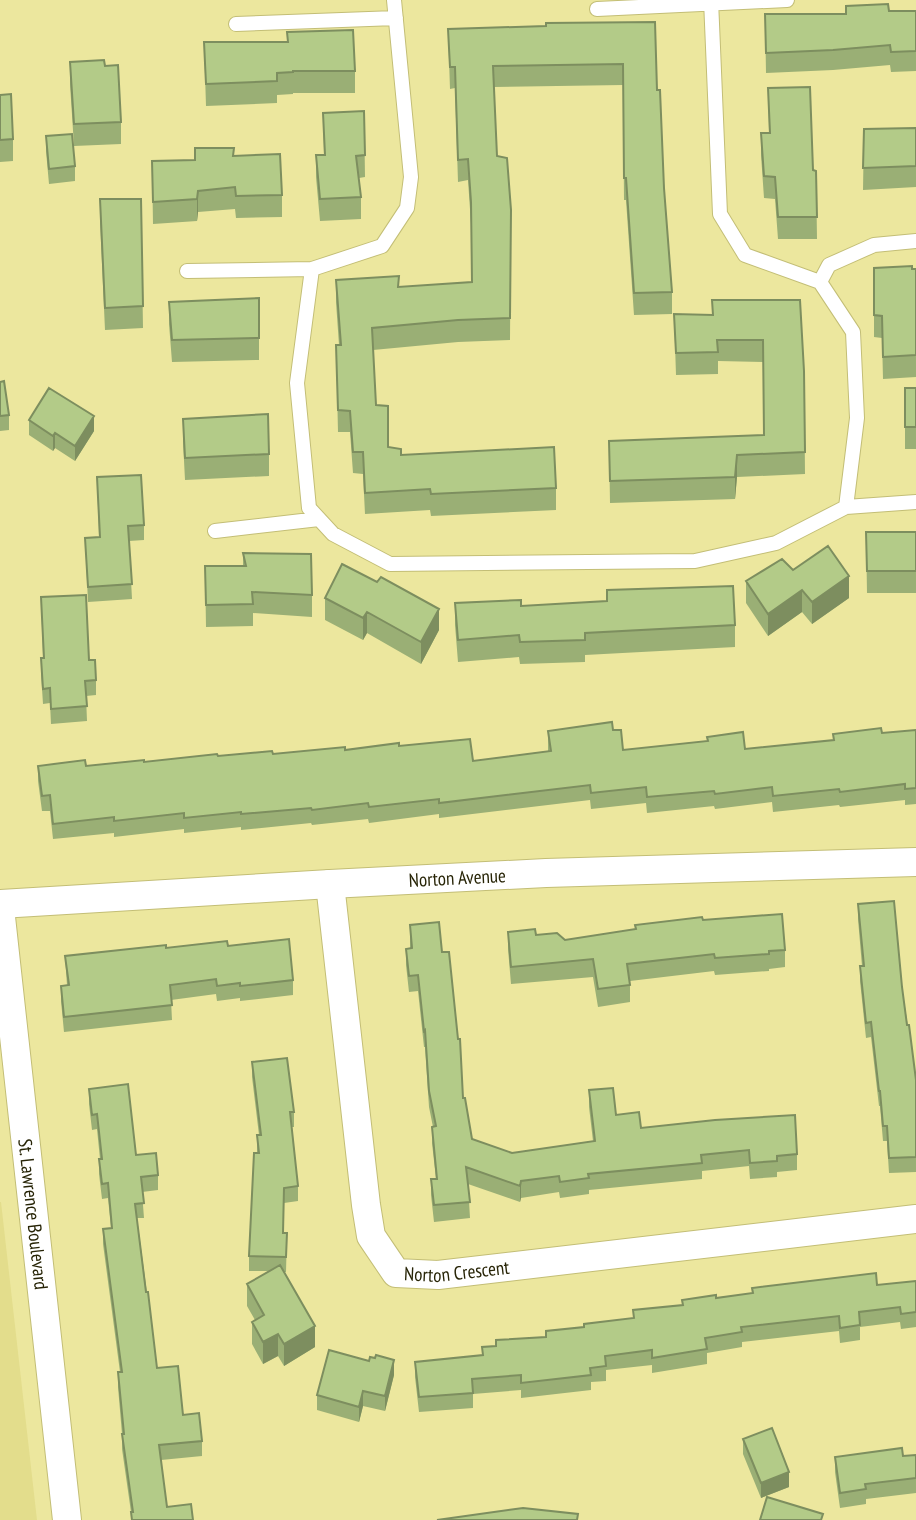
<svg xmlns="http://www.w3.org/2000/svg" width="916" height="1520" viewBox="0 0 916 1520" font-family="'PT Sans Narrow',sans-serif">
  <rect width="100%" height="100%" fill="#ece79e"/>
  <path fill="#e3dd8c" d="M0,1202H1L37,1520H0Z"/>
  <g fill="none" stroke-linecap="round" stroke-linejoin="round">
    <defs>
      <path id="lane" d="M394,0L411,177L407,208L382,246L312,269L297,383L309,508L333,534L390,564L695,561L776,543L846,507L857,418L853,332L820,282L745,255L720,214L711,0
        M597,9L787,0
        M236,24L396,18
        M187,271L312,269
        M820,282L829,265L874,245L916,241
        M846,507L916,502
        M215,531L319,519"/>
      <g id="street">
        <path id="s1" d="M330,884L366,1205L371,1236L396,1273L438,1275L916,1219"/>
        <path id="s2" d="M0,904L330,884L546,873L916,862"/>
        <path id="s3" d="M0,908L67,1520"/>
      </g>
    </defs>
    <use href="#lane" stroke="#c3be76" stroke-width="16"/>
    <use href="#street" stroke="#c3be76" stroke-width="30"/>
    <use href="#lane" stroke="#fff" stroke-width="14"/>
    <use href="#street" stroke="#fff" stroke-width="28"/>
  </g>
  <path fill="#9aaf75" d="M889,11H916V71L891,72L890,65L833,70L766,73L765,14H846Z
    M655,22L657,90L672,292V314L634,315L626,200H624L623,85L494,87L497,156L511,210L510,340L458,342L373,350L376,405L388,447L401,455L556,488V510L431,516L430,510L365,514L363,474L353,473L350,432H338L336,345H339L336,302V280L399,287L472,282L471,224L468,180L458,182L455,88L450,89L448,29Z
    M287,32L355,71V93H293V94L277,95V103L206,106L204,42H287Z
    M70,62L105,66L121,122V144L74,146L70,84Z
    M768,88L813,170L816,171L817,239H778L775,199L764,198L761,155V133H769Z
    M0,95L13,139V161L0,162Z
    M364,111L365,177L359,178L361,197V219L320,221L316,177V155H324L323,113Z
    M916,128V187L863,190L864,129Z
    M46,136L75,166V181L49,184L46,151Z
    M234,156L282,195V217L236,218L235,209L198,212L197,221L153,224L152,161L195,160Z
    M100,199H141L143,328L105,330L100,220Z
    M874,268L916,269V377L883,379L882,338L874,337Z
    M259,298V360L172,362L169,324V302Z
    M712,300L804,371L805,474L737,477L735,499L610,503L609,441L764,435L763,362L718,361V374L676,375L674,314L712,315Z
    M0,382L9,415V430L0,431Z
    M905,388H916V449H905Z
    M183,419L269,454V476L185,480L183,441Z
    M29,420L94,431L75,461L55,448L53,451L29,435Z
    M97,477L144,525V540L129,541L132,599L88,602L85,538L99,537Z
    M866,532H916V593H867Z
    M243,553L312,595V617L253,613V626L206,627L205,566H243Z
    M793,570L849,598L812,624L802,612L768,636L746,603V581Z
    M41,597L89,660L96,680V695L86,696L87,721L51,724L50,703L43,704L41,673V658H43Z
    M325,598L439,630L421,664L367,633L363,640L325,620Z
    M455,603L521,606L735,625V647L585,655V662L520,664L519,657L458,662L455,625Z
    M613,730L623,750L745,749L833,740V734L882,733L916,730V804L905,805V800L840,807L839,805L773,812L772,802L715,809L714,806L647,813L646,803L591,809L590,800L439,818V814L369,823L368,819L312,825L311,823L241,830V827L184,833V829L114,837V833L53,839L50,811H42L38,781V766H86L218,756L273,754L399,746L473,761L548,751V731Z
    M858,904L902,987L916,1080V1172L889,1173L887,1141H883L880,1106H879L871,1037L866,1038L860,981V966H862L858,919Z
    M703,920L785,950V967L769,969V971L715,975L714,971L630,981V1002L598,1007L593,977L511,984L508,949V932L565,940Z
    M410,925L442,952L463,1098L472,1139L512,1153L593,1141L589,1107V1090L616,1115L641,1128L797,1154V1170L777,1172V1177L750,1179L749,1166L702,1171V1179L589,1190V1194L560,1198L559,1192L521,1198L520,1202L468,1184L470,1218L434,1222L431,1195V1179H436L432,1143L433,1127L429,1107L425,1047H424L418,991L409,992L406,965V949L410,948Z
    M228,946L293,980V995L240,1001V998L217,1001L216,994L171,1000L172,1020L64,1032L61,1001V986L67,985L65,956L166,948Z
    M252,1062L294,1112V1127H292L298,1186V1201L284,1203L283,1233H287L286,1272H284L315,1347L284,1366L278,1356L263,1364L252,1344V1322L255,1320L247,1306V1284L269,1271H249V1256L257,1153V1135H259L252,1077Z
    M89,1089L136,1155L158,1175V1190L142,1192L144,1218H137L157,1368L183,1415L202,1441V1456L161,1460L167,1507L193,1520H131V1512L122,1449V1434L118,1387V1372H120L103,1244V1229L111,1228L108,1198L102,1199L99,1174V1159H100L97,1129L92,1130L89,1104Z
    M916,1281V1327L901,1329L900,1322L860,1327V1340L840,1343L839,1331L742,1342V1347L707,1353V1364L652,1373V1365L606,1370V1381L591,1382V1390L521,1398V1390L473,1394V1408L419,1412L415,1377V1362L482,1355V1347L496,1346L546,1337L584,1327L633,1318V1310L682,1305V1300L877,1285Z
    M394,1375L385,1411L363,1406L359,1422L317,1410V1395Z
    M743,1439L789,1487L761,1498L743,1454Z
    M916,1455V1493L866,1499V1504L840,1508L835,1472V1457L903,1456Z"/>
  <path fill="#7d8e5f" d="M198,191V212L197,221V199Z
    M94,416V431L75,461V446Z
    M55,433V448L53,451V436Z
    M737,455V477L735,499V477Z
    M849,576V598L812,624V602Z
    M802,590V612L768,636V614Z
    M439,609V630L421,664V642Z
    M367,612V633L363,640V618Z
    M521,1181V1198L520,1202V1186Z
    M315,1326V1347L284,1366V1344Z
    M278,1334V1356L263,1364V1342Z
    M394,1360V1375L385,1411V1396Z
    M363,1391V1406L359,1422V1407Z
    M789,1472V1487L761,1498V1483Z"/>
  <path fill="#b3cb88" stroke="#7d8e5f" stroke-width="2" d="M888,4L889,11H916V51L891,52L890,45L833,50L766,53L765,14H846V6Z
    M655,22L657,90H660L664,188L672,292L634,293L626,178H624L623,64L493,66L497,156L507,158L511,210L510,318L458,320L372,328L376,405L388,406V447L401,449V455L554,447L556,488L431,494L430,489L365,493L363,452H353L350,411L338,410L336,345H341L336,280L399,276L398,287L472,282L471,202L468,159L458,160L455,67H450L448,29L546,26V23Z
    M353,30L355,71H293V72L277,73V81L206,84L204,42H288L287,32Z
    M104,60L105,66L118,65L121,122L74,124L70,62Z
    M810,87L813,170L816,171L817,217H778L775,177L764,176L761,133H770L768,88Z
    M11,94L13,139L0,140V95Z
    M364,111L365,155L356,156L361,197L320,199L316,155H325L323,113Z
    M916,128V166L863,168L864,129Z
    M72,134L75,166L49,169L46,136Z
    M195,148H234L233,156L280,154L282,195L236,196L235,187L198,191L197,199L153,202L152,161L195,160Z
    M100,199H141L143,306L105,308Z
    M912,266V269H916V355L883,357L882,316L874,315V268Z
    M259,298V338L172,340L169,302Z
    M712,300H800L804,371L805,452L737,455L735,477L610,481L609,441L764,435L763,340H717L718,352L676,353L674,314L713,315Z
    M4,381L9,415L0,416V382Z
    M49,388L94,416L75,446L55,433L53,436L29,420Z
    M905,388H916V427H905Z
    M268,414L269,454L185,458L183,419Z
    M141,475L144,525L128,526L132,584L88,587L85,538L100,537L97,477Z
    M866,532H916V571H867Z
    M828,546L849,576L812,602L802,590L768,614L746,581L782,559L793,570Z
    M243,553L311,554L312,595L252,592L253,604L206,605L205,566H246Z
    M342,564L377,582L381,577L439,609L421,642L367,612L363,618L325,598Z
    M733,586L735,625L585,633V640L520,642L519,635L458,640L455,603L521,600V606L607,601V590Z
    M86,595L89,660H95L96,680L85,681L87,706L51,709L50,688L43,689L41,658H44L41,597Z
    M612,722L613,730H621L623,750L708,741L707,737L743,732L745,749L834,740L833,734L881,728L882,733L916,730V788L905,789V784L840,792L839,789L773,796L772,787L715,794L714,791L647,797L646,787L591,793L590,785L439,803V799L369,807L368,803L312,810L311,808L241,814V812L184,818V813L114,821V817L53,824L50,795L42,796L38,766L85,760L86,766L144,760V762L217,754L218,756L272,751L273,754L345,747V750L399,743V746L470,739L473,761L551,751L548,731Z
    M894,901L902,987L907,1025H909L916,1080V1157L889,1158L887,1126H883L880,1091H879L871,1022L866,1023L860,966H864L858,904Z
    M782,914L785,950L769,951V954L715,958L714,954L627,964L630,985L598,989L593,959L511,967L508,932L535,929L536,935L557,933L565,940L636,929L635,925L702,917L703,920Z
    M439,922L442,952H449L458,1039H460L463,1098H465L472,1139L512,1153L595,1141L589,1090L613,1088L616,1115L639,1112L641,1128L715,1120L795,1115L797,1154L777,1156V1161L750,1163L749,1150L701,1155L702,1163L588,1174L589,1178L560,1182L559,1176L521,1181L520,1186L466,1167L470,1202L434,1205L431,1179H437L432,1127L436,1126L429,1091L425,1030L424,1031L418,975L409,976L406,949L412,948L410,925Z
    M289,939L293,980L240,986V983L217,986L216,979L170,985L172,1005L64,1017L61,986L69,985L65,956L166,945V948L227,941L228,946Z
    M287,1058L294,1112H290L298,1186L284,1188L283,1233H287L286,1257L249,1256L254,1153H259L257,1135H261L252,1062Z
    M128,1084L136,1155L156,1153L158,1175L141,1177L144,1203L135,1204L146,1292H148L157,1368L178,1366L183,1415L199,1413L202,1441L159,1445L167,1507L191,1504L193,1520H132L131,1512H133L122,1434H124L118,1372H122L103,1229L112,1228L108,1183L102,1184L99,1159H102L97,1114L92,1115L89,1089Z
    M280,1265L315,1326L284,1344L278,1334L263,1342L252,1322L264,1315L247,1284Z
    M876,1273L877,1285L916,1281V1312L901,1314L900,1307L859,1312L860,1325L840,1328L839,1316L741,1327L742,1332L705,1338L707,1349L652,1358V1350L605,1356L606,1366L590,1368L591,1375L521,1383V1375L472,1379L473,1393L419,1397L415,1362L483,1355L482,1347L496,1346V1340L546,1337V1331L584,1327V1324L634,1318L633,1310L683,1305L682,1300L716,1295V1298L753,1293L752,1288Z
    M329,1350L369,1361L370,1357L375,1358L376,1355L394,1360L385,1396L363,1391L359,1407L317,1395Z
    M772,1428L789,1472L761,1483L743,1439Z
    M902,1448L903,1456L916,1455V1478L865,1484L866,1489L840,1493L835,1457Z
    M767,1497L823,1514L821,1520H760Z
    M523,1508L578,1514L577,1520H437Z"/>
  <g text-anchor="middle" dominant-baseline="central" stroke-width="7" stroke-linejoin="round" paint-order="stroke">
    <g font-size="19" fill="#272406" stroke="#fff">
      <text stroke="none"><textPath href="#s2" startOffset="458">Norton Avenue</textPath></text>
      <text stroke="none"><textPath href="#s3" startOffset="308">St. Lawrence Boulevard</textPath></text>
      <text stroke="none"><textPath href="#s1" startOffset="460">Norton Crescent</textPath></text>
    </g>
  </g>
</svg>
